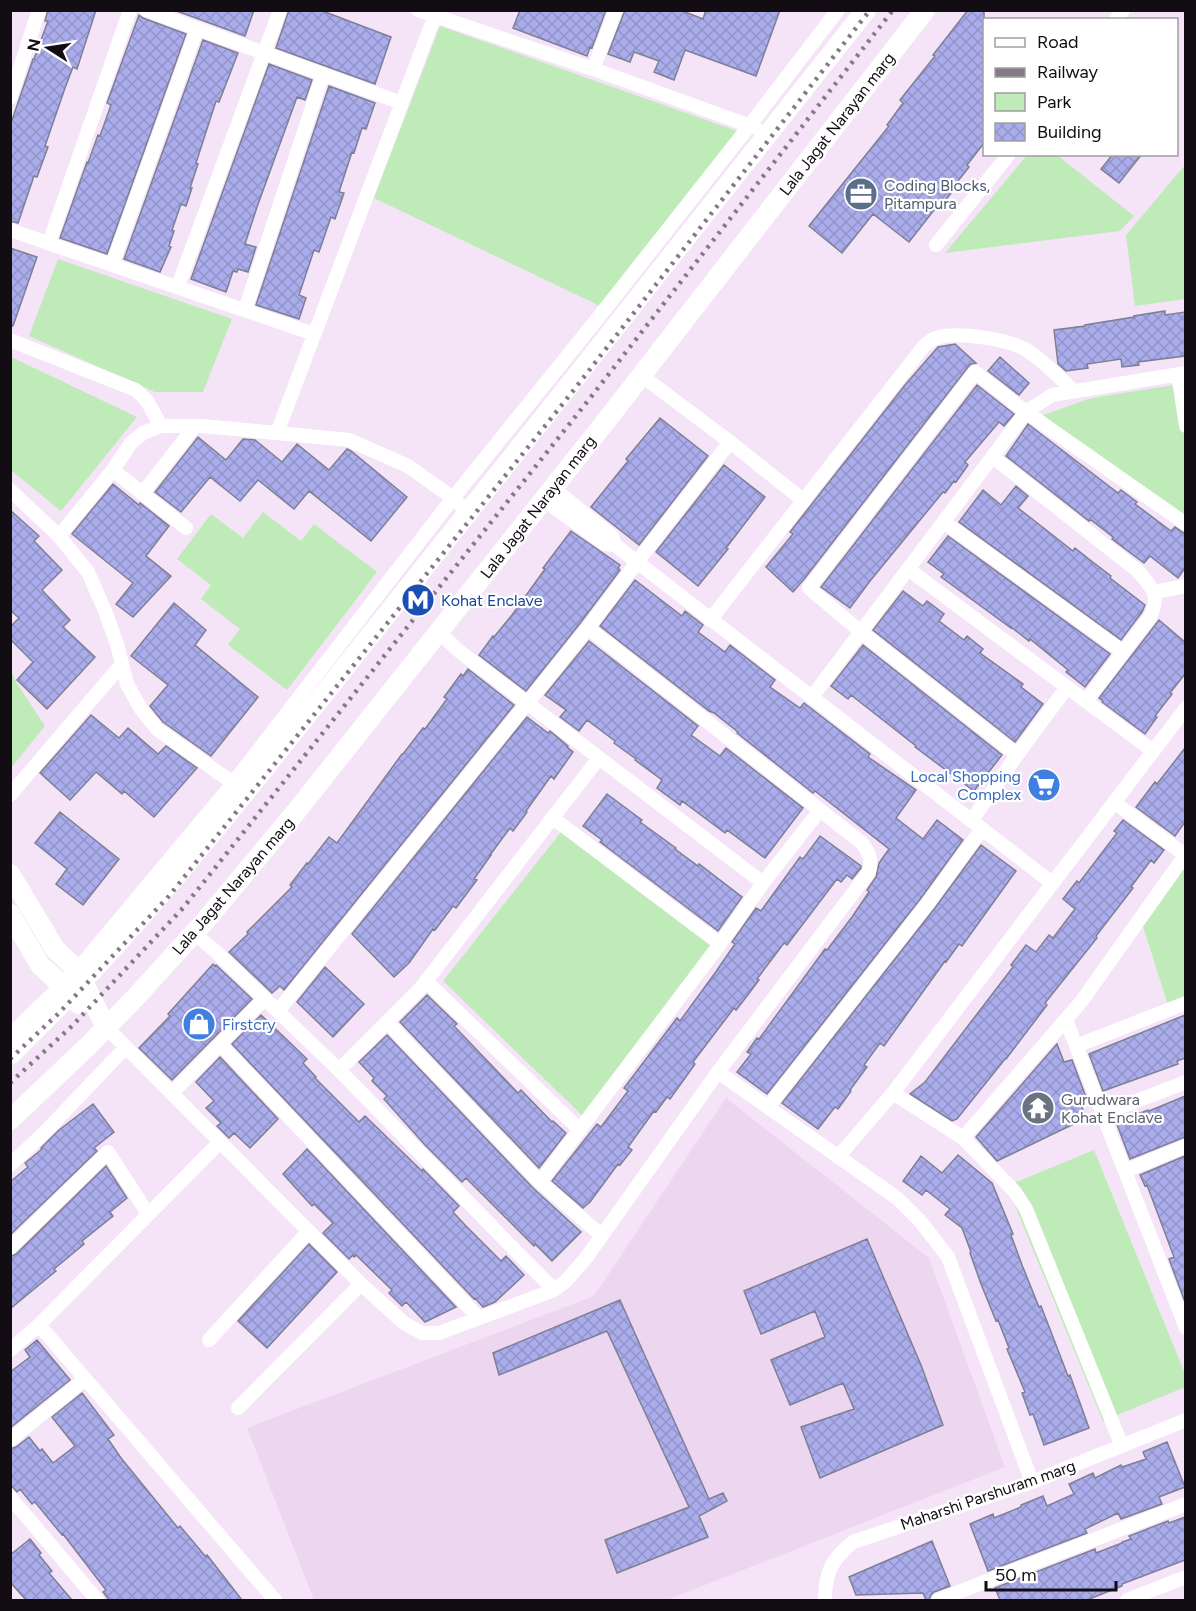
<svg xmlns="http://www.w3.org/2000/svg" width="1196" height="1611" viewBox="0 0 1196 1611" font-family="Figtree,sans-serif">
  <defs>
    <pattern id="building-cross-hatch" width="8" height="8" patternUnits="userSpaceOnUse" patternTransform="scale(1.5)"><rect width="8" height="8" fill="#aaaceb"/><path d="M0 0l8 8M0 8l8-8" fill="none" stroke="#9193c9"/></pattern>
  </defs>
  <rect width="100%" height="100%" fill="#f5e4f8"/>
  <path fill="#edd6ef" d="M726,1098L929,1258L1005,1467L667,1600H314L247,1428L594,1296Z"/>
  <path fill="#beebb7" d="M440,26L737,131L600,306L374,198Z
    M1028,154L1057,155L1134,216L1120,231L945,253Z
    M1185,165V299L1135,306L1126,235Z
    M58,259L232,319L203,392H155L29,336Z
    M11,357L137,417L61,511L11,470Z
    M1180,384L1186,424L1185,524L1043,415L1092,398Z
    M263,512L301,541L314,524L377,572L287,690L228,645L240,629L201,599L211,585L177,559L211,514L243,538Z
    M10,668L16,682L45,726L11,768Z
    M569,822L723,940L587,1120L443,981Z
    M1185,863V1002L1169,1008L1141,920Z
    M1094,1150L1185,1374V1387L1103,1421L1007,1186Z"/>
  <path fill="url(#building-cross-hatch)" stroke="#7e7f94" stroke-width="1.5" d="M48,10H96L77,69L73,67L65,88L45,146L48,147L37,177L34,176L18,223L10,221V126L33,59H34L48,21H45Z
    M174,10H254L245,36Z
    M289,10H320L391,37L375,84L276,48Z
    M520,10H606L592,48L590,47L587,56L513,28Z
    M625,10H680L703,19L706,10H780L756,76L685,50L674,80L654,72L659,61L634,52L630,62L608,54Z
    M968,10H984V143L967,165L969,167L950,191L952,192L940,207L938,205L909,242L873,214L842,253L809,226L889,126L887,125L903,103L900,100L935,56L933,55Z
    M139,15L143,18L186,34L107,254L60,238L87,162L88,163L98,135L100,136L111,105L107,103Z
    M203,40L238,53L219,102L216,101L196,163L198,164L190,188H192L186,206L181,204L172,230L174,231L169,246L171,247L160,272L124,259Z
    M269,64L312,80L305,100L297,97L257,207L245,244L256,247L248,272L238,269L237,272L233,271L226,292L191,279Z
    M329,86L375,103L366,129L362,128L354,153L352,152L339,192L344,193L335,219L331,217L319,252L314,250L299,295L306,298L299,319L256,305Z
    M1113,154H1142L1119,183L1101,169Z
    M10,248L37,257L13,326H10Z
    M1165,311V315L1185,312V356L1138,362L1139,365L1122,367L1121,359L1087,364L1088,368L1066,371L1058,364L1054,330L1085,326V325L1134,317V316Z
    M955,344L976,363L971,364L968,367L805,578L793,592L766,567L793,534L790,532L905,385L938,347Z
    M1000,357L1029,383L1019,395L988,371Z
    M977,385L1014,414L1004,426L999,422L965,462L968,465L956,482L954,481L945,493L943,492L870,581L850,608L821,587Z
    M660,418L708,456L639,545L591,507L628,461L626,459Z
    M1028,424L1118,493L1121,490L1137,502L1135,504L1171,531L1175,527L1185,534V568L1178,578L1150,556L1144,563L1112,539L1113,537L1091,520L1089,521L1006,456Z
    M198,437L226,460L243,439L255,440L282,462L297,444L329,470L347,449L351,451L407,497L371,541L309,491L294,509L258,480L240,501L210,477L181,512L155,492Z
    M724,465L765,497L726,548L728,549L698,586L656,552Z
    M113,484L139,505L140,503L169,526L146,556L171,576L133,617L116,604L133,583L72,534Z
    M1016,486L1028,496L1018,508L1073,551L1075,548L1094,563L1111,576L1110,578L1145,605L1142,612L1121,640L959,522L983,490L1001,505Z
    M10,510L39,536L34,541L62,570L42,590L70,620L63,627L95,657L47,709L17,680L33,662L10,639V627L19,618L10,610Z
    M571,531L620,565L618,568L620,570L581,622L526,691L479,655L493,636L494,637L512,615L545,569L543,568Z
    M948,536L1110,654L1085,687L1066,672L1068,670L1030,639L1029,641L1011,627V628L941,577L944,574L928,562Z
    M635,580L682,616L685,611L703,625L698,632L725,652L730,645L775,680L770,687L800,708L804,703L870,754L868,757L916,790L896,818L923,839L937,820L963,840L921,898L767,1094L737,1072L751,1054L747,1052L757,1038L759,1039L825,949L827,950L852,917L869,892L867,890L876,877L879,863L889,849L815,791L813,793L737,733L738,732L714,713L709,711L600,626Z
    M903,591L923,606L927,601L944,614L939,621L964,640L967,636L983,649L980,653L1023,684L1021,687L1043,704L1015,742L873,630Z
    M174,603L206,630L195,645L258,697L211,756L163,722L150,706L168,685L131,656Z
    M1159,620L1185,642V674L1170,693L1172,694L1155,716L1157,717L1145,734L1102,702L1103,701L1099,698Z
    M589,641L698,726L691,735L720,756L726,748L803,808L765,858L727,830L725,833L682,801L680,805L657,788L662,780L635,760L636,759L614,743L615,741L587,720L579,731L560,717L566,710L545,695Z
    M863,645L1002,755L974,791L915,747L916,746L851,695L848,699L831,686Z
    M468,669L514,705L284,990L280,986L272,993L229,952L248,934L247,932L292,887L290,885L307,863L308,864L329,837L337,843L402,754H403L423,728L425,729L447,699L444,697L461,674L463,676Z
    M91,715L119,738L128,728L158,754L166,746L197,768L154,817L124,791L122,794L96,772L70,800L40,773Z
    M527,717L548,733L550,731L568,746L567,747L573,752L554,779L551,776L526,811L527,812L513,831L510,828L490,855H491L474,879L477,880L456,908L453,906L435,930L433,929L409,963L394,977L352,934Z
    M1185,748V822L1175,836L1136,807L1155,782L1157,784Z
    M607,794L642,820L640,822L676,848L675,849L698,866L699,864L742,897L718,931L600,842L602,840L583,826Z
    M60,812L119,859L83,905L56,884L67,869L35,843Z
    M1123,820L1164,850L1154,863L1151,860L1131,887L1133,888L1096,936L1097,938L1045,1003L1047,1005L1006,1059H1005L957,1119L952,1121L910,1094L925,1082L1013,967L1011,965L1026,945L1036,952L1049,935L1053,938L1075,909L1063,899L1077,881L1079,883L1117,833L1114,831Z
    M820,836L861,866V868L852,879L847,875L841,882L837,879L787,945L784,943L757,979L759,980L747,996L736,1010L734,1008L693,1062L695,1064L670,1099L667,1097L656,1112L654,1111L628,1147L632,1150L620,1165L618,1164L590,1202L583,1208L552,1181L597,1124L601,1127L628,1091L624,1088L677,1018L680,1021L715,973L735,944L732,942L756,908L761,911L800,857L803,859Z
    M981,845L1016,871L962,946L959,944L946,962L945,961L884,1046L880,1043L864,1065L867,1067L850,1090L851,1091L838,1109L835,1107L818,1129L782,1103L935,908Z
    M213,964L215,966L216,965L252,999L172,1080L139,1048L170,1016L168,1014Z
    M325,967L364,1004L333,1037L297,1002Z
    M427,995L457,1024L454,1026L518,1093L521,1090L552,1122L553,1121L566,1133L539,1168L400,1022Z
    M261,1015L307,1059L303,1063L316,1077L315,1078L359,1122L365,1116L422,1171L423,1169L459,1206L453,1212L465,1225L501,1261L506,1256L524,1275L495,1302L483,1307L475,1298L474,1299L232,1044Z
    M1185,1015V1058L1177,1061L1178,1064L1103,1091L1089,1054Z
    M387,1035L533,1188L581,1232L552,1261L535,1244L534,1246L466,1178L462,1182L425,1145L384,1099L387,1096L372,1081L374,1078L359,1062Z
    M1057,1044L1064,1062L1072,1060L1086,1097L1079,1099L1086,1118L997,1161L976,1137Z
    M220,1057L278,1119L250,1148L234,1133L229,1138L217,1126L221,1123L206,1108L214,1101L196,1082Z
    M1185,1096V1137L1130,1159L1116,1122L1148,1110L1149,1111Z
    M93,1104L114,1132L94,1148L97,1151L10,1235V1182L28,1167L25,1163L42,1149L41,1148L59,1130Z
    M307,1149L456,1307L425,1322L406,1302L402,1306L389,1293L392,1290L356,1255L354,1257L353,1255L349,1259L323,1233L333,1223L314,1204L312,1206L283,1174Z
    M958,1155L992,1183L1013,1234L1011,1235L1022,1265L1039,1307L1041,1306L1068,1376L1070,1375L1089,1428L1044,1445L1033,1414L1030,1415L1022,1393L1025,1392L1007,1349L1009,1348L998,1320L996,1321L981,1284L970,1253L971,1252L962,1228L945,1215L950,1209L926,1190L922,1195L903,1181L921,1156L942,1173Z
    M1185,1156V1302L1169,1259L1174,1257L1147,1185L1145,1186L1140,1175Z
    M106,1166L127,1198L110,1212L113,1216L82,1241L84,1244L54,1269L56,1271L10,1309V1257L16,1254Z
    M867,1239L921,1365L943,1425L820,1478L801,1427L854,1409L843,1383L790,1405L771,1360L825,1337L815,1311L761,1334L744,1291Z
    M309,1244L337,1272L267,1348L238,1321Z
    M620,1300L709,1499L723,1493L727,1501L699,1516L708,1537L617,1573L605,1540L689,1507L607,1331L499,1375L493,1353Z
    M37,1340L70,1380L10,1428V1372L30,1357L25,1350Z
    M82,1393L114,1435L108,1439L121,1458L178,1528L180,1526L206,1557L207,1555L242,1600H109L103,1592L106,1590L63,1534L62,1535L35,1502L32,1504L20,1489L17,1492L10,1484V1449L16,1447L29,1437L40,1451L42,1449L53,1463L75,1446L52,1417Z
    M1167,1442L1185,1487L1159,1497L1162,1504L1121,1519L1118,1513L1085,1529L1087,1533L988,1571L970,1524L993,1514L994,1518L1021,1507V1505L1043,1496L1047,1506L1074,1494L1069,1484L1093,1473L1095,1478L1121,1465L1122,1467L1146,1459L1143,1452Z
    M1185,1517V1560L1122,1584V1586L1087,1600H1000L995,1588L1095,1549L1096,1553L1122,1543V1542L1131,1539L1129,1536L1168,1521L1169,1523Z
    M30,1539L41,1553L39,1555L52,1571L49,1573L72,1600H26L10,1582V1555Z
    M932,1541L950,1586L934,1592L931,1595L929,1600H926L923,1593L856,1595L849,1577Z"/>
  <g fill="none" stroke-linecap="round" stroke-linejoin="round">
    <path stroke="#fff" stroke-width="14" d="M146,10L402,103
      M418,10L593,69L756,128
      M1116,20L1123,10
      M593,69L616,10
      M10,98L39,10
      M10,230L314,334
      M49,243L130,10
      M936,245L1009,154
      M112,265L197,29
      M178,286L280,10
      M245,310L323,74
      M10,340L136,390L147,401L161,426
      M1178,374L1186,426
      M642,376L730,442L804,501
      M277,433L437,10
      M993,457L1138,571C1152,588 1161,595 1150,617L1086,701
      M113,470L186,528
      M553,488L612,536L615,545
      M10,490L59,536L88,572L105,611L117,644L127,684L141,709L157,729L233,783L238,790
      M142,494L195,426
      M544,500L605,544L615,545L1052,883
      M944,522L1123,652
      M59,536L113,470L131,443L143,433L161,426H203L349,440L408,466L453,498L468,513
      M908,569L1153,751
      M1154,592L1186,586
      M710,620L924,346C928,343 931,340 936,338C955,331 1010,339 1028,351C1044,361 1059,378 1074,391
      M439,632L459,651L763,883
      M812,697L1026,412L1052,395L1186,373
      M1017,755L861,632L809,588L975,372L1026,412L1186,524
      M10,795L122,664
      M1114,802L1185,855
      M972,820L1017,755L1067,687
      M194,933L214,950L339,1070L554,1290
      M720,944L763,883L820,810
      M426,981L580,1130
      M278,1011L588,628L637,562L730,442
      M1066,1020L1186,1328
      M387,1022L540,1182L602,1236
      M106,1027L361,1284L404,1323L422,1333H439L554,1290L566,1281L586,1258L718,1072L869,872C872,858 870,855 862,843L588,628
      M10,1035L77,970L233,783L453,498L594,323L750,125L838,10
      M220,1044L479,1318
      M1076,1046L1186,1003
      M339,1070L420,989L599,758
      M718,1072L897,1198L921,1222L948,1257L1032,1482
      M172,1093L264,999
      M893,1093L963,1138L1015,1192L1026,1209L1122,1446
      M768,1107L928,903L982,829
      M1103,1114L1186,1082
      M963,1138L1081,1002L1186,854
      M838,1157L893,1093L1186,708
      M10,1165L46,1131L126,1047
      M1125,1171L1186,1146
      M540,1182L720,944L553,818
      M10,1248L108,1152L148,1214
      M39,1325L275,1600
      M209,1340L308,1232
      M10,1350L39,1325L220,1142
      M238,1408L361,1284
      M10,1440L85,1379
      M10,1497L97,1600
      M825,1600C825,1573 831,1560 853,1542L1032,1482L1186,1420
      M938,1600L1186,1504
      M1127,1600L1186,1577"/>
    <path stroke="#fff" stroke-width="20" d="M10,874L55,949L77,970L106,1027
      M10,914L40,965L61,984L70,997L79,1004
      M10,1055C149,921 265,767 385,617C546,415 706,213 866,10
      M10,1120L88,1046L135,998L205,921L295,813L610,416L925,10"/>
    <path stroke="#857987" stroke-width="4.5" stroke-dasharray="3 6" stroke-linecap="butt" d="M10,1059L59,1013L169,896L573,391L870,10
      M10,1083L72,1026L183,908L587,402L893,10"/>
  </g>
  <defs>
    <symbol id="office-disc" viewBox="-11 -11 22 22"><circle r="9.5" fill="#5c6f8a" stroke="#fff"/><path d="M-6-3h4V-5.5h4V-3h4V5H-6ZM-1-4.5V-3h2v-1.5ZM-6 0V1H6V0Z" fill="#fff"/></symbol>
    <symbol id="metro-disc" viewBox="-11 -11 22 22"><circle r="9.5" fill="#1a4fb4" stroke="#fff"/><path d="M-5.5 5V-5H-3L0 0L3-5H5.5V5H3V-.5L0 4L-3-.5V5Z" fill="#fff"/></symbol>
    <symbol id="supermarket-disc" viewBox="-11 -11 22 22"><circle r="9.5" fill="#3f7fe0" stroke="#fff"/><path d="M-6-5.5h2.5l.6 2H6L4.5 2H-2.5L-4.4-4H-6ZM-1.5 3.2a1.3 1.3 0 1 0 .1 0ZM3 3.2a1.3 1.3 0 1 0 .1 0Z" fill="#fff"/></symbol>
    <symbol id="shop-disc" viewBox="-11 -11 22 22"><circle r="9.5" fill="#3f7fe0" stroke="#fff"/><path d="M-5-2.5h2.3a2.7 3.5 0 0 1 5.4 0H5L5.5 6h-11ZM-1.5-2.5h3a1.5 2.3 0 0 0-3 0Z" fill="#fff"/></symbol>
    <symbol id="temple-disc" viewBox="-11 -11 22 22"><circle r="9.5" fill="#6b7280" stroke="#fff"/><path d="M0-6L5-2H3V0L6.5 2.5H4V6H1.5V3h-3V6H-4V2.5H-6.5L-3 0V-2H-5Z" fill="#fff"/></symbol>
  </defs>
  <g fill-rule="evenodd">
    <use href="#office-disc" x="842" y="175" width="38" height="38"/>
    <use href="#metro-disc" x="399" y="581" width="38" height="38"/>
    <use href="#supermarket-disc" x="1025" y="766" width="38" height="38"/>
    <use href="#shop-disc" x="180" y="1005" width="38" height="38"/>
    <use href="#temple-disc" x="1019" y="1089" width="38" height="38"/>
  </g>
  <g text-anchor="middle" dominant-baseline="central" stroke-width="4.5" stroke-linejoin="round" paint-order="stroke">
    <g font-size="16" fill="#120c13" stroke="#fff">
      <text transform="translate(837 124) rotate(-52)">Lala Jagat Narayan marg</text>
      <text transform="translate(538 507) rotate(-52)">Lala Jagat Narayan marg</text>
      <text transform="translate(233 886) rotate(-49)">Lala Jagat Narayan marg</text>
      <text transform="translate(988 1495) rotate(-19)">Maharshi Parshuram marg</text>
    </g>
    <g font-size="16" fill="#4e5e75" stroke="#fff" text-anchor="start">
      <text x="884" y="185">Coding Blocks,<tspan x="884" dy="18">Pitampura</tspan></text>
    </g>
    <g font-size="16" fill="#164399" stroke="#fff" text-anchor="start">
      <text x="441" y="600">Kohat Enclave</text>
    </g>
    <g font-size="16" fill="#366cbe" stroke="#fff" text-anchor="end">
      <text x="1021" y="776">Local Shopping<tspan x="1021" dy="18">Complex</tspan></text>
      <text x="222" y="1024" text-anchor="start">Firstcry</text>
    </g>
    <g font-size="16" fill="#5b616d" stroke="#fff" text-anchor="start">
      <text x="1061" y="1099">Gurudwara<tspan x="1061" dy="18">Kohat Enclave</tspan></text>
    </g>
  </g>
  <rect width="1196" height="1611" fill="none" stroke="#120c13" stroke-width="24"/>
  <rect x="983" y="18" width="195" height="138" fill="#ffffff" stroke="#a09ea1" stroke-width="1.5"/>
  <rect x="995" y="38" width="30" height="9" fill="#ffffff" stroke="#a09ea1" stroke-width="1.5"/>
  <text x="1037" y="48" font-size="18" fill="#120c13">Road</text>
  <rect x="995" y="68" width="30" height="9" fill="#857987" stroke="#a09ea1" stroke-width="1.5"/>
  <text x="1037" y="78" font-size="18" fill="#120c13">Railway</text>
  <rect x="995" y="93" width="30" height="18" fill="#beebb7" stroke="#a09ea1" stroke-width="1.5"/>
  <text x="1037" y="108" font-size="18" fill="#120c13">Park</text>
  <rect x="995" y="123" width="30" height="18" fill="url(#building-cross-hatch)" stroke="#a09ea1" stroke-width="1.5"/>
  <text x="1037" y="138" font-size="18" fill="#120c13">Building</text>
  <g transform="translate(48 48) rotate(282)" stroke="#ffffff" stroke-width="4.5" paint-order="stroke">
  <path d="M0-4.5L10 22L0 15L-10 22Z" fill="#120c13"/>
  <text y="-9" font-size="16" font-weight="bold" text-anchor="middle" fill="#120c13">N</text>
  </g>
  <path d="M986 1581v9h130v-9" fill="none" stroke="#120c13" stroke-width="3"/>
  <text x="995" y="1581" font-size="18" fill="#120c13" stroke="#ffffff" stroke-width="4.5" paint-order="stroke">50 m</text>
</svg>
